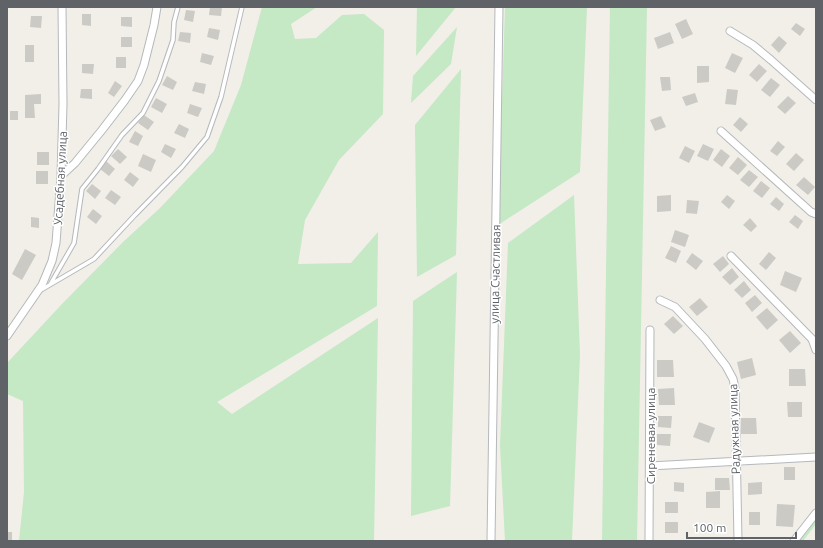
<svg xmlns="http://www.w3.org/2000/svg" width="823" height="548" viewBox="0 0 823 548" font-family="Ubuntu,sans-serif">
  <rect width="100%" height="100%" fill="#f1efe8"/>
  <path fill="#c5e8c5" d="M262,7H317L291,24L295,39L316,38L342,15L364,14L384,30L383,114L339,160L305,220L298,264L351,263L378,232L377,306L217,402L232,414L378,318L374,541H19L24,492L23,401L7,394V363L62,304L123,242L160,208L214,151L241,85Z
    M417,7H456L416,56Z
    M505,7H587L580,172L498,225Z
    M610,7H647L637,541H602Z
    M457,27L451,64L411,103L413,76Z
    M461,69L456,255L417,277L415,125Z
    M574,195L580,355L572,541H505L500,446L508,243Z
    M457,272L450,506L411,516L413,301Z
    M815,520L816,524L803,541H799Z"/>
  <path fill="#cccac5" d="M210,7H222L221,16L209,15Z
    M186,10L195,11L193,22L184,20Z
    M82,14H91V26L82,25Z
    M31,16H42L41,28L30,27Z
    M121,17H132V27L121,26Z
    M686,19L693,34L682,39L675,24Z
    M796,23L805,29L800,36L791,29Z
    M209,28L220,30L218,40L207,37Z
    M180,32L191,33L190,43L178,41Z
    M670,32L674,43L658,49L654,38Z
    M779,36L787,43L779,53L771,45Z
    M121,37H132V47H121Z
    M25,45H34V62H25Z
    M202,53L214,56L211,65L200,62Z
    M732,53L743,58L735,73L725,68Z
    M116,57H126V68H116Z
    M82,64H94L93,74L82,73Z
    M759,64L767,71L757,82L749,75Z
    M697,66H709V82L697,83Z
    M167,76L177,82L173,90L162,85Z
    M660,77H670L671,90L662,91Z
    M771,78L780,85L770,97L761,90Z
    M115,81L122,86L114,97L108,93Z
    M195,82L206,84L204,94L192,91Z
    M81,89H92V99L80,98Z
    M727,89L738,90L736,105L725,104Z
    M695,93L698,102L686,106L682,97Z
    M41,94V104H34L35,118H25V95Z
    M788,96L796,103L785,114L777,107Z
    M156,98L167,104L162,113L151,107Z
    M190,104L202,108L198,117L187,113Z
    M10,111H18V120H10Z
    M144,115L154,122L148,130L138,123Z
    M661,116L666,127L655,131L650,120Z
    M740,117L748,124L741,132L733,125Z
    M179,124L189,129L185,138L174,133Z
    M135,131L143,136L138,146L129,142Z
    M778,141L785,147L777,156L770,151Z
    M165,144L176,149L171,158L161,152Z
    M703,144L714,149L708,161L697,156Z
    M685,146L695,151L689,163L679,158Z
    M118,149L127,157L120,164L111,156Z
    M721,149L730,156L722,167L713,160Z
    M37,152H49V165H37Z
    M796,153L804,160L794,171L786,164Z
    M143,154L156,160L151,172L138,166Z
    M738,157L747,165L738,175L729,168Z
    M106,161L115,169L109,176L100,169Z
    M749,170L758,177L749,187L740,180Z
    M36,171H48V184H36Z
    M130,172L139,179L133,187L124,180Z
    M804,177L815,187L808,195L796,185Z
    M761,181L770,188L762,198L753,191Z
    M92,184L101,191L95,199L86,191Z
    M111,190L121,197L115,205L105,198Z
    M671,195V211L657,212V196Z
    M727,195L735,201L729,209L721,202Z
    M776,197L784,204L779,211L770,204Z
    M687,200L699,201L697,214L686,213Z
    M93,209L102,216L96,224L87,217Z
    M795,215L803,221L798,229L789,222Z
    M31,217L39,218V228L31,227Z
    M750,218L757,226L751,232L743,225Z
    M675,230L689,235L685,247L671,242Z
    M671,246L681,251L676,263L665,258Z
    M25,249L36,255L22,280L12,274Z
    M769,252L776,258L766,270L759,264Z
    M692,253L703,261L696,270L686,262Z
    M723,256L729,264L720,272L713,264Z
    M732,268L739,277L730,285L722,277Z
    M785,271L802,278L796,292L780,285Z
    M744,281L751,290L742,298L734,290Z
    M755,295L762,303L752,312L745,303Z
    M700,298L708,307L697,316L689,307Z
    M767,308L778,320L767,330L756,317Z
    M673,316L683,326L674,334L664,324Z
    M790,331L801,343L790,353L779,340Z
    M752,358L756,375L741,379L737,362Z
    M657,360H673L674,377H657Z
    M789,369H805L806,386H789Z
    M674,388L675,405H659L658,389Z
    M787,402H802V417H788Z
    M658,416H672L671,428L658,427Z
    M741,418H756L757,434H741Z
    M699,422L715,428L709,443L693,437Z
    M657,434H671L670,446L657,445Z
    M784,467H795V480H784Z
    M715,478H729L730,490H715Z
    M674,482L684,483V492L674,491Z
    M762,482V494L748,495V483Z
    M720,491V508H706V492Z
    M665,502H678V513H665Z
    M777,504L795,505L793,527L776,526Z
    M749,512H760V525H749Z
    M665,522H678V533H665Z
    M7,532H12V541H7Z"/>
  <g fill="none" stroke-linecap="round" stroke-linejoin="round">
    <defs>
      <path id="lane" d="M51,283L74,243L82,189L98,169L122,135L143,113L159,81L173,40L174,22L178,7
        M41,290L94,259L135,215L182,167L207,137L221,97L242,7"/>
      <path id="street" d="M730,31L753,45L771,60L816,100
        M721,131L811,212L816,214
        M61,176L75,163L102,130L125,100L138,81L144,65L154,25L157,7
        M731,256L812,339L816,350
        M660,300L675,307L705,339L726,366L733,379L735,388L738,541
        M7,336L42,285L52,261L56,243L61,176L63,104L62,7
        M650,466L816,457
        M491,541L499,7
        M649,541L650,330
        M794,541L816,513"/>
    </defs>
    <use href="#lane" stroke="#b5b8bc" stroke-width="5.5"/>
    <use href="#street" stroke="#b5b8bc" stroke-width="9"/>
    <use href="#lane" stroke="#fff" stroke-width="3.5"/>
    <use href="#street" stroke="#fff" stroke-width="7"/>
  </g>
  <g text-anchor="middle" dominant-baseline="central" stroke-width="3" stroke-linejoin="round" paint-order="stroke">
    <g font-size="12" fill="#5f6368" stroke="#fff">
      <text transform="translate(60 178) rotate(-87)">Усадебная улица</text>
      <text transform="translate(495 274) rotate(-89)">улица Счастливая</text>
      <text transform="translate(734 429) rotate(-92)">Радужная улица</text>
      <text transform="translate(650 436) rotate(-90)">Сиреневая улица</text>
    </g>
  </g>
  <rect width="823" height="548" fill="none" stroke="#5f6368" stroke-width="16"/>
  <path d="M687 532v6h109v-6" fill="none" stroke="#5f6368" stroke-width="2"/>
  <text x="693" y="532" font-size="12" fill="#5f6368" stroke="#ffffff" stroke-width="3" paint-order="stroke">100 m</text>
</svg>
